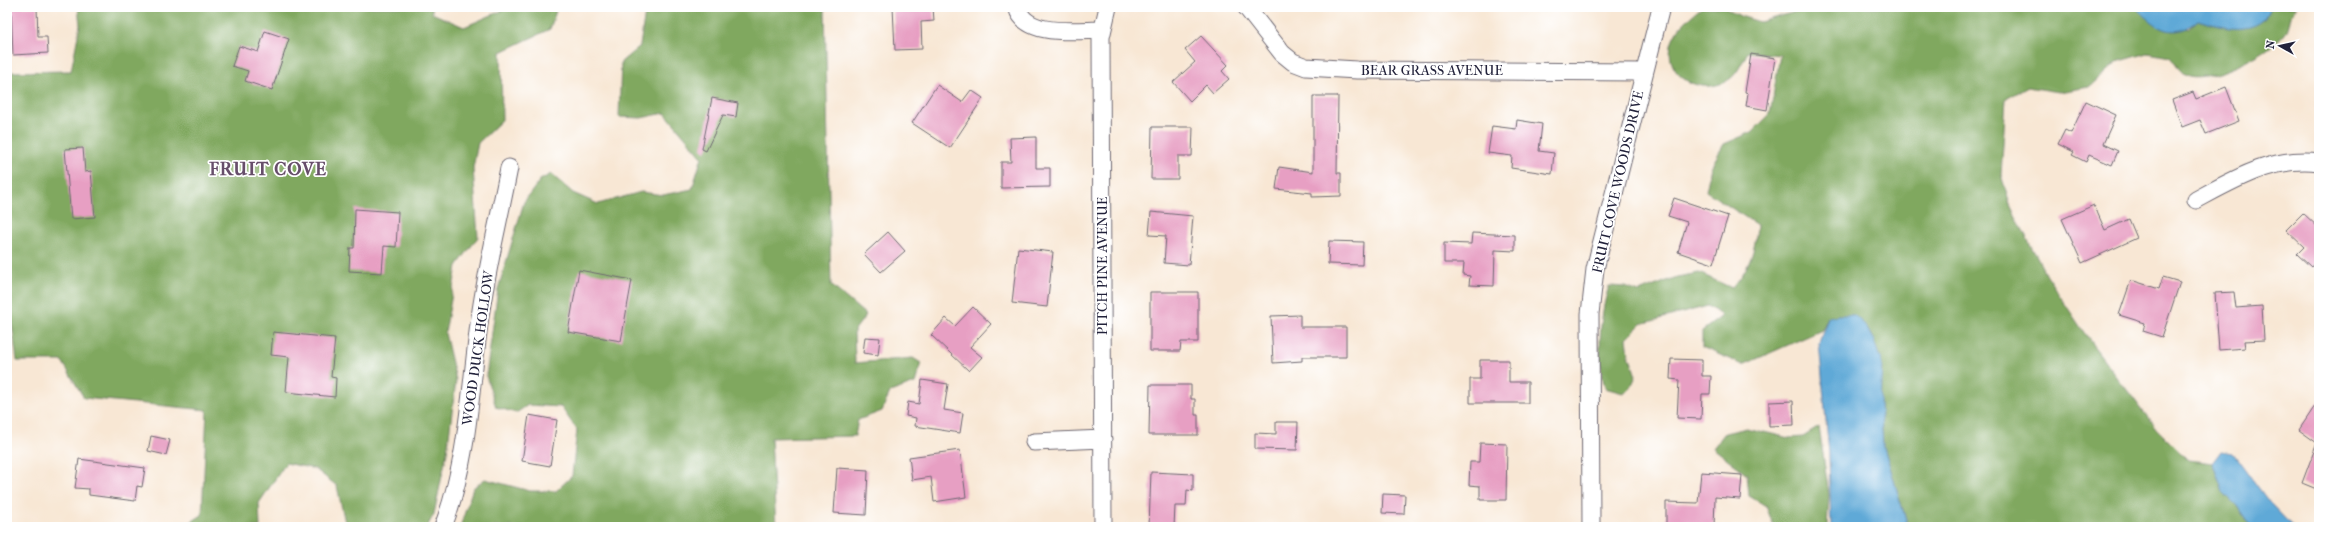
<svg xmlns="http://www.w3.org/2000/svg" width="2326" height="534" viewBox="0 0 2326 534" font-family="'IM FELL French Canon',serif">
  <rect width="100%" height="100%" fill="#fff"/>
  <filter id="ink" filterUnits="userSpaceOnUse"><feTurbulence type="fractalNoise" baseFrequency=".025" numOctaves="2"/><feDisplacementMap in="SourceGraphic" scale="8" xChannelSelector="R" yChannelSelector="G"/><feConvolveMatrix kernelMatrix="1 2 1 2 8 2 1 2 1" color-interpolation-filters="sRGB"/></filter>
  <filter id="wash" filterUnits="userSpaceOnUse"><feTurbulence type="fractalNoise" baseFrequency=".012" numOctaves="4" result="noise"/><feDisplacementMap in="SourceGraphic" scale="16" xChannelSelector="R" yChannelSelector="G"/><feGaussianBlur stdDeviation="0.9" result="paint"/><feColorMatrix in="noise" values="0 0 0 0 0 0 0 0 0 0 0 0 0 0 0 0 0 1.4 0 .05"/><feComposite in="paint" operator="in"/></filter>
  <g filter="url(#wash)">
    <rect width="100%" height="100%" fill="#f8e7d4"/>
    <path fill="#80a85f" stroke="#51654d" d="M78,7H432V13L464,27L510,7H552L556,11L550,29L501,52L502,120L478,143L473,168L478,237L457,266L445,333L456,380L447,452L434,514L427,527H346L337,486L315,469L286,463L259,503L260,527H183L202,515L207,410L84,398L62,361H17L7,287V72L71,71L80,25Z
      M643,7H825L831,285L866,315L854,331L855,363L913,358L921,363L915,383L890,392L882,411L858,420L855,436L771,438L776,527H460L473,488L485,479L530,491H556L572,476L577,430L561,407L528,405L516,413L496,407L486,376L498,289L524,202L540,180L551,174L573,193L598,204L641,192L663,195L692,189L702,157L665,113L641,118L619,117L621,62L640,46L645,12Z
      M1702,7H1725L1740,16L1760,22L1812,7H2139V10L2188,29L2198,20L2219,26L2264,20L2270,7H2297C2288,15 2291,26 2285,34C2272,52 2204,87 2184,74C2179,70 2174,62 2170,57L2148,53L2117,62L2089,87L2059,92L2028,87L2006,99L2001,175L2011,207L2046,275L2089,340L2156,428L2188,460L2213,463L2223,492L2237,506L2251,527H1908L1883,444L1874,341L1865,325L1853,315L1828,317L1822,330L1743,365L1702,347V331L1722,316L1708,306L1641,324L1627,338L1629,355L1636,376L1630,389L1623,393L1605,388C1597,357 1599,317 1609,286L1625,287L1639,292L1677,277L1699,273L1732,288C1750,267 1755,252 1757,225L1706,191L1711,167L1724,144L1752,132L1770,114L1780,55L1748,52C1743,60 1738,73 1731,78C1704,99 1661,77 1672,42C1677,27 1690,17 1702,7Z
      M1819,427L1829,495L1827,527H1774L1766,506L1749,496L1747,474L1713,448L1725,433L1747,428L1789,438L1803,437Z"/>
    <path fill="#5ea9d7" stroke="#406689" d="M2139,7H2270C2268,11 2266,18 2262,21C2244,35 2217,26 2198,20C2174,40 2159,30 2139,10Z
      M1838,315H1854L1865,325L1874,341L1882,364L1880,405L1883,444L1908,527H1831L1829,454L1819,343L1828,317Z
      M2222,451L2233,453L2269,502L2293,527H2251L2237,506L2223,492L2213,463Z"/>
    <g id="blocks">
      <path fill="#e79fc3" d="M11,7H37L38,37H47L48,53L13,55Z
        M893,7H933L934,21L921,22L922,49L895,50Z
        M265,31L289,39L272,90L245,81L248,71L232,66L239,46L258,52Z
        M1201,36L1228,65L1222,71L1229,79L1213,93L1206,85L1190,101L1173,82L1195,62L1185,50Z
        M1751,54L1775,58L1767,110L1746,106L1748,93L1745,92Z
        M937,85L962,102L971,90L983,98L950,148L912,123Z
        M2226,87L2239,121L2206,134L2200,120L2182,127L2172,100L2193,92L2196,99Z
        M1313,96H1338L1337,173H1341V196L1312,197V193L1276,189L1279,167L1313,172Z
        M712,98L738,103L736,117L723,115L706,151L702,149Z
        M2086,101L2116,115L2103,144L2118,151L2112,165L2089,155L2086,162L2072,155L2074,152L2058,144L2065,130L2071,133Z
        M1517,120L1542,124L1539,151L1554,153L1552,174L1511,168L1512,156L1488,153L1492,126L1516,129Z
        M1152,127H1193L1192,156H1178V179H1151Z
        M1036,137V168H1050V187L1001,188V162H1011L1010,138Z
        M83,148L85,172L91,171L95,217L71,219L65,149Z
        M1674,198L1728,216L1713,264L1678,252L1687,222L1668,216Z
        M2094,205L2105,230L2129,219L2137,238L2082,263L2062,219Z
        M355,209L398,212L396,247L384,246L382,273L349,271L350,248H354Z
        M1151,212L1193,216L1189,265L1164,263L1166,236L1149,235Z
        M2303,213L2319,228V258L2311,267L2297,254L2304,247L2286,230Z
        M888,232L905,251L881,272L864,254Z
        M1472,233L1515,235V251L1495,250L1494,286L1469,285L1470,276L1463,275L1464,263H1444V243L1471,244Z
        M1329,241L1363,242L1362,265L1328,264Z
        M1018,248L1053,252L1047,307L1012,303Z
        M579,270L632,280L621,341L568,332Z
        M2163,277L2180,282L2162,337L2143,331L2145,323L2119,315L2131,280L2159,289Z
        M1150,292H1198V342H1181L1180,351H1150Z
        M2234,292L2236,308L2262,306L2264,340L2244,341L2245,348L2219,350L2215,293Z
        M973,307L991,324L970,347L982,357L969,371L931,335L946,318L955,326Z
        M1300,315V327H1346V357H1302V361L1273,363L1271,316Z
        M273,332L335,338L331,377L336,378L335,397L286,392L289,357L271,355Z
        M865,337L880,338L878,355L863,353Z
        M1671,359L1702,360V376H1711L1710,394H1702L1701,419L1677,418L1679,380L1670,379Z
        M1480,360H1509V382H1528V403H1470V379H1480Z
        M922,380L948,384L944,410L963,413L960,433L915,426L916,418L906,416L908,402L919,404Z
        M1150,385H1191V399H1195V415H1198V435H1149Z
        M2319,400V490L2302,483L2317,443L2299,430Z
        M1793,401L1794,425L1769,426V402Z
        M529,415L557,420L550,466L522,461Z
        M1276,422H1298L1297,450L1255,449V433L1276,434Z
        M151,436L170,440L166,455L148,451Z
        M1480,443L1507,444L1506,500H1480V486L1469,485L1470,462H1479Z
        M960,450L966,497L934,502L931,477L912,480L909,457Z
        M79,459L145,468L142,487L137,486L135,501L89,495V489L75,488Z
        M837,468L868,470L866,515L834,513Z
        M1151,472L1193,474V491L1187,490L1186,506H1175L1174,527H1149Z
        M1701,472L1742,475L1740,499L1715,497L1714,527H1666V502L1698,503Z
        M1383,494L1405,495L1404,514L1382,513Z"/>
    </g>
  </g>
  <g filter="url(#ink)">
    <use href="#blocks" fill-opacity="0" stroke="#6d6771" stroke-width="1"/>
    <g fill="none" stroke-linecap="round" stroke-linejoin="round">
      <defs>
        <path id="street" d="M1017,7C1025,38 1077,30 1102,30
          M1246,7L1282,53L1293,62L1306,67L1357,70L1644,72
          M2196,200C2235,179 2273,156 2319,162
          M1034,442L1103,439
          M443,527C468,461 470,392 479,324C486,271 499,220 509,168
          M1103,527L1101,37L1108,7
          M1591,527L1590,314L1595,269L1661,7"/>
      </defs>
      <use href="#street" stroke="#6d6771" stroke-width="19"/>
      <use href="#street" stroke="#fff" stroke-width="17"/>
    </g>
  </g>
  <g text-anchor="middle" dominant-baseline="central" stroke-width="3.5" stroke-linejoin="round" paint-order="stroke">
    <g font-size="14" fill="#22223b" stroke="#fff">
      <text x="1432" y="70">BEAR GRASS AVENUE</text>
      <text transform="translate(1618 182) rotate(-77)">FRUIT COVE WOODS DRIVE</text>
      <text transform="translate(1102 266) rotate(-90)">PITCH PINE AVENUE</text>
      <text transform="translate(478 348) rotate(-82)">WOOD DUCK HOLLOW</text>
    </g>
    <g font-size="18" font-weight="bold" letter-spacing="1" fill="#674e6b" stroke="#fff">
      <text x="268" y="169">FRUIT COVE</text>
    </g>
  </g>
  <rect width="2326" height="534" fill="none" stroke="#fff" stroke-width="24"/>
  <g transform="translate(2280 46) rotate(278)" stroke="#ffffff" stroke-width="3" paint-order="stroke">
  <path d="M0-3L7 15L0 10L-7 15Z" fill="#22223b"/>
  <text y="-6" font-size="11" font-weight="bold" text-anchor="middle" fill="#22223b">N</text>
  </g>
</svg>
